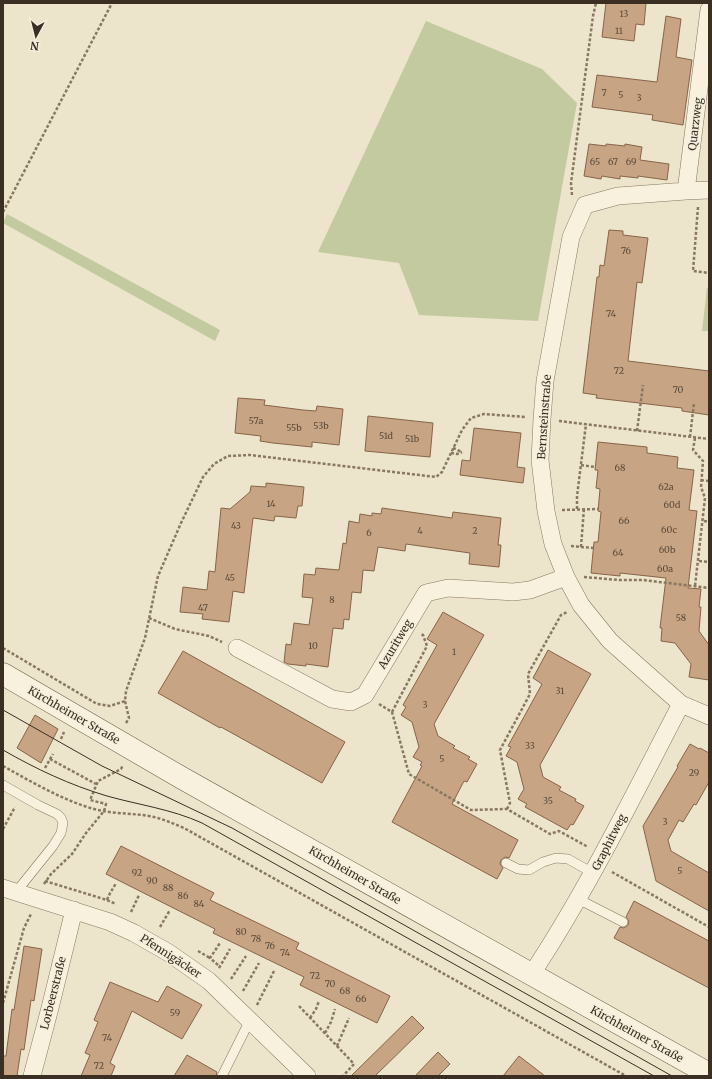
<svg xmlns="http://www.w3.org/2000/svg" width="712" height="1079" viewBox="0 0 712 1079" font-family="Merriweather,serif">
  <rect width="100%" height="100%" fill="#ece4cb"/>
  <path fill="#c3ca9f" d="M426,21L542,69L577,103L538,321L419,315L399,263L318,252Z
    M7,214L220,330L215,341L3,223Z
    M707,288H709V331H702Z"/>
  <path fill="#c7a484" stroke="#866448" d="M606,3H646L644,25L636,24L634,41L602,37Z
    M666,16L681,19L676,57L692,60L683,125L652,120L653,115L592,107L597,75L657,82Z
    M589,144L606,146V144L625,146V144L642,147L640,160L669,164L667,180L638,176V178L620,176V179L602,176L601,179L584,176Z
    M609,230L623,231V235L648,238L642,283L637,282L628,361L709,371V415L682,411V408L596,398L597,395L583,393L597,277H599L600,265L604,266Z
    M238,398L265,400L264,405L303,410L316,411L317,406L343,409L339,445L312,442V447L273,443L260,441L261,436L235,433Z
    M368,416L433,423L430,457L365,451Z
    M474,428L521,433L517,467L525,468L523,483L460,475L462,460L470,461Z
    M598,442L647,447V453L678,457L677,468L694,470L689,510L697,511L688,588L701,589L699,607H701L699,631L709,645V680L689,677L691,664L675,643L661,641L662,628H660L666,578L620,573V576L591,573L594,542H598L601,512L598,511L600,489L596,488L598,470H595Z
    M266,483L304,487L302,506H298L296,518L275,516L274,521L253,518L244,593L233,591L229,622L202,619L203,614L180,612L183,587L207,590L209,571L215,572L221,508L230,509L250,492L251,486L266,487Z
    M382,508L452,518L453,512L501,518L498,545H501L499,567L469,564L470,553L406,544L405,551L378,547L374,571L363,570L361,593L352,592L349,620L344,619L343,629L333,628L328,667L306,664V666L288,664L284,662L286,644L291,645L294,623L309,625L313,598L302,597L304,574L315,575L316,568L339,570L343,543L346,544L349,521L359,523L360,514L372,516V513L381,514Z
    M443,612L484,635L434,724L438,736L455,746L453,748L470,757L468,759L477,764L467,782L464,781L452,804L518,840L509,858L505,857L501,860L500,864L503,868L497,879L392,822L422,766L420,765L422,762L413,757L419,747L412,722L401,715L406,707L403,705L437,645L427,639Z
    M548,650L591,674L540,765L543,777L561,787L559,790L576,799L575,801L584,806L573,825L571,824L567,830L525,807L527,804L518,799L524,789L517,762L506,756L511,747L508,746L542,684L533,678Z
    M183,651L345,742L322,783L221,727L220,728L158,693Z
    M35,715L58,729L41,763L17,748Z
    M690,744L699,749L700,748L709,753V782L696,805L694,804L683,822L679,820L668,840L671,851L709,873V911L656,881L643,826L678,767L677,766Z
    M121,846L214,893L210,900L299,943L296,949L390,996L377,1023L300,985L304,977L213,933L215,929L106,874Z
    M634,901L709,941V988L614,938L620,927L624,928L628,925L629,921L626,917Z
    M24,946L42,949L34,1001L31,1000L24,1050L21,1049L17,1076H3V1056H6L12,1009L14,1010Z
    M110,982L158,1002L167,986L202,1005L182,1039L132,1011L110,1063L115,1066L111,1076H81L90,1055L85,1053L98,1022L94,1020Z
    M412,1016L424,1028L375,1076H351Z
    M438,1052L450,1064L438,1076H415Z
    M187,1055L217,1072L216,1076H174Z
    M519,1056L545,1076H503Z"/>
  <g fill="none" stroke-linecap="round" stroke-linejoin="round">
    <defs>
      <path id="service" d="M3,785L38,805L57,814L61,818L63,823L61,833L53,846L16,892
        M506,863L518,869L529,870L543,862L556,858L568,859L593,873
        M578,899L623,922
        M222,1076L250,1020"/>
      <path id="minor" d="M709,190L686,191L618,196L585,205L571,237L545,381L542,419L540,460L546,511L553,544L566,577L581,605L610,641L681,704L709,716
        M686,191L709,10
        M237,648L332,699L351,702L365,695L426,593L448,588L513,592L530,590L566,577
        M3,888L110,922L134,933L169,953L209,981L307,1076
        M531,975C588,889 633,796 681,704
        M32,1076L50,1008L74,910"/>
      <path id="secondary" d="M3,674L182,778L709,1074"/>
    </defs>
    <use href="#service" stroke="#887860" stroke-width="10"/>
    <use href="#minor" stroke="#887860" stroke-width="18"/>
    <use href="#secondary" stroke="#6a5943" stroke-width="23"/>
    <path stroke="#887860" stroke-width="2.5" stroke-dasharray="3 2" stroke-linecap="butt" d="M572,195L571,183L593,16L596,3
      M698,207L693,271L709,273
      M3,212L112,3
      M559,421L709,439
      M637,431L643,385
      M690,437L694,403
      M695,438L693,450L703,461L701,487L705,498L695,586
      M453,448L462,452
      M451,453L457,454L462,452
      M581,465L595,467
      M701,480L709,481
      M577,509V496L586,424
      M562,510L598,509
      M704,521L709,522
      M571,546L593,548
      M581,547L584,508
      M699,561L709,562
      M584,577L619,580H643L709,588
      M149,618L175,629L209,636L222,642
      M3,648L97,704L110,706L125,701
      M379,704L392,712L409,774L471,810L507,809L550,834L559,831L588,847
      M392,712L427,646L423,635L420,634
      M126,723L129,718L125,701L126,691L145,638L158,576L181,523L203,477L214,464L228,456L250,455L436,477L442,472L462,430L471,418L484,414L526,417
      M61,739L64,732
      M50,759L96,784
      M3,766C32,782 62,800 94,809C112,814 131,813 149,816C161,818 172,823 184,828L626,1076
      M45,768L53,754
      M507,809L510,803L500,750L530,694L528,674L561,615L567,612
      M3,829L15,807
      M612,872L709,927
      M45,881L107,900L116,904
      M44,884L51,874L72,854L86,833L104,811L106,804L90,800L98,781L121,769L123,765
      M107,900C110,892 113,889 116,883
      M131,912L139,895
      M160,927L170,910
      M198,951L210,958
      M218,965L210,958L220,943
      M219,968L230,949
      M231,979L246,956
      M243,991L259,963
      M3,1003L24,928L31,914
      M257,1005L274,971
      M299,1006L354,1064L343,1076
      M310,1018L316,1009L319,1001
      M325,1033L331,1022L335,1009
      M337,1046L349,1018"/>
    <use href="#service" stroke="#f7f1de" stroke-width="9"/>
    <use href="#minor" stroke="#f7f1de" stroke-width="17"/>
    <use href="#secondary" stroke="#f7f1de" stroke-width="22"/>
    <path stroke="#3a2f22" stroke-width="1" d="M3,710L102,766L232,828L672,1076
      M3,750C36,769 70,785 107,796C139,805 171,809 202,823L654,1076"/>
  </g>
  <g text-anchor="middle" dominant-baseline="central" stroke-width="3" stroke-linejoin="round" paint-order="stroke">
    <g font-size="9" fill="#5d4c3a">
      <text x="624" y="13">13</text>
      <text x="619" y="30">11</text>
      <text x="604" y="92">7</text>
      <text x="621" y="94">5</text>
      <text x="639" y="97">3</text>
      <text x="595" y="161">65</text>
      <text x="613" y="161">67</text>
      <text x="631" y="161">69</text>
      <text x="626" y="250">76</text>
      <text x="611" y="313">74</text>
      <text x="619" y="370">72</text>
      <text x="678" y="389">70</text>
      <text x="256" y="420">57a</text>
      <text x="321" y="425">53b</text>
      <text x="294" y="427">55b</text>
      <text x="386" y="435">51d</text>
      <text x="412" y="438">51b</text>
      <text x="620" y="467">68</text>
      <text x="666" y="486">62a</text>
      <text x="271" y="503">14</text>
      <text x="672" y="504">60d</text>
      <text x="624" y="520">66</text>
      <text x="236" y="525">43</text>
      <text x="669" y="529">60c</text>
      <text x="420" y="530">4</text>
      <text x="475" y="530">2</text>
      <text x="369" y="532">6</text>
      <text x="667" y="549">60b</text>
      <text x="618" y="552">64</text>
      <text x="665" y="568">60a</text>
      <text x="230" y="577">45</text>
      <text x="332" y="599">8</text>
      <text x="203" y="607">47</text>
      <text x="681" y="617">58</text>
      <text x="313" y="645">10</text>
      <text x="454" y="651">1</text>
      <text x="560" y="690">31</text>
      <text x="425" y="704">3</text>
      <text x="530" y="745">33</text>
      <text x="442" y="758">5</text>
      <text x="694" y="772">29</text>
      <text x="548" y="800">35</text>
      <text x="665" y="821">3</text>
      <text x="680" y="870">5</text>
      <text x="137" y="872">92</text>
      <text x="152" y="880">90</text>
      <text x="168" y="887">88</text>
      <text x="183" y="895">86</text>
      <text x="199" y="903">84</text>
      <text x="241" y="931">80</text>
      <text x="256" y="938">78</text>
      <text x="270" y="945">76</text>
      <text x="285" y="952">74</text>
      <text x="315" y="975">72</text>
      <text x="330" y="983">70</text>
      <text x="345" y="990">68</text>
      <text x="361" y="998">66</text>
      <text x="175" y="1012">59</text>
      <text x="107" y="1037">74</text>
      <text x="99" y="1065">72</text>
    </g>
    <g font-size="11" fill="#3a2f22" stroke="#f4eeda">
      <text transform="translate(695 124) rotate(-83)">Quarzweg</text>
      <text transform="translate(544 417) rotate(-86)">Bernsteinstraße</text>
      <text transform="translate(395 644) rotate(-59)">Azuritweg</text>
      <text transform="translate(74 715) rotate(30)">Kirchheimer Straße</text>
      <text transform="translate(609 842) rotate(-63)">Graphitweg</text>
      <text transform="translate(355 875) rotate(30)">Kirchheimer Straße</text>
      <text transform="translate(171 956) rotate(33)">Pfennigäcker</text>
      <text transform="translate(53 993) rotate(-76)">Lorbeerstraße</text>
      <text transform="translate(637 1034) rotate(29)">Kirchheimer Straße</text>
    </g>
  </g>
  <rect width="712" height="1079" fill="none" stroke="#3a2f22" stroke-width="8"/>
  <g transform="translate(36 36) rotate(187)" stroke="#f4eeda" stroke-width="3" paint-order="stroke">
  <path d="M0-3L7 15L0 10L-7 15Z" fill="#3a2f22"/>
  <text y="-6" font-size="11" font-weight="bold" text-anchor="middle" fill="#3a2f22">N</text>
  </g>
</svg>
